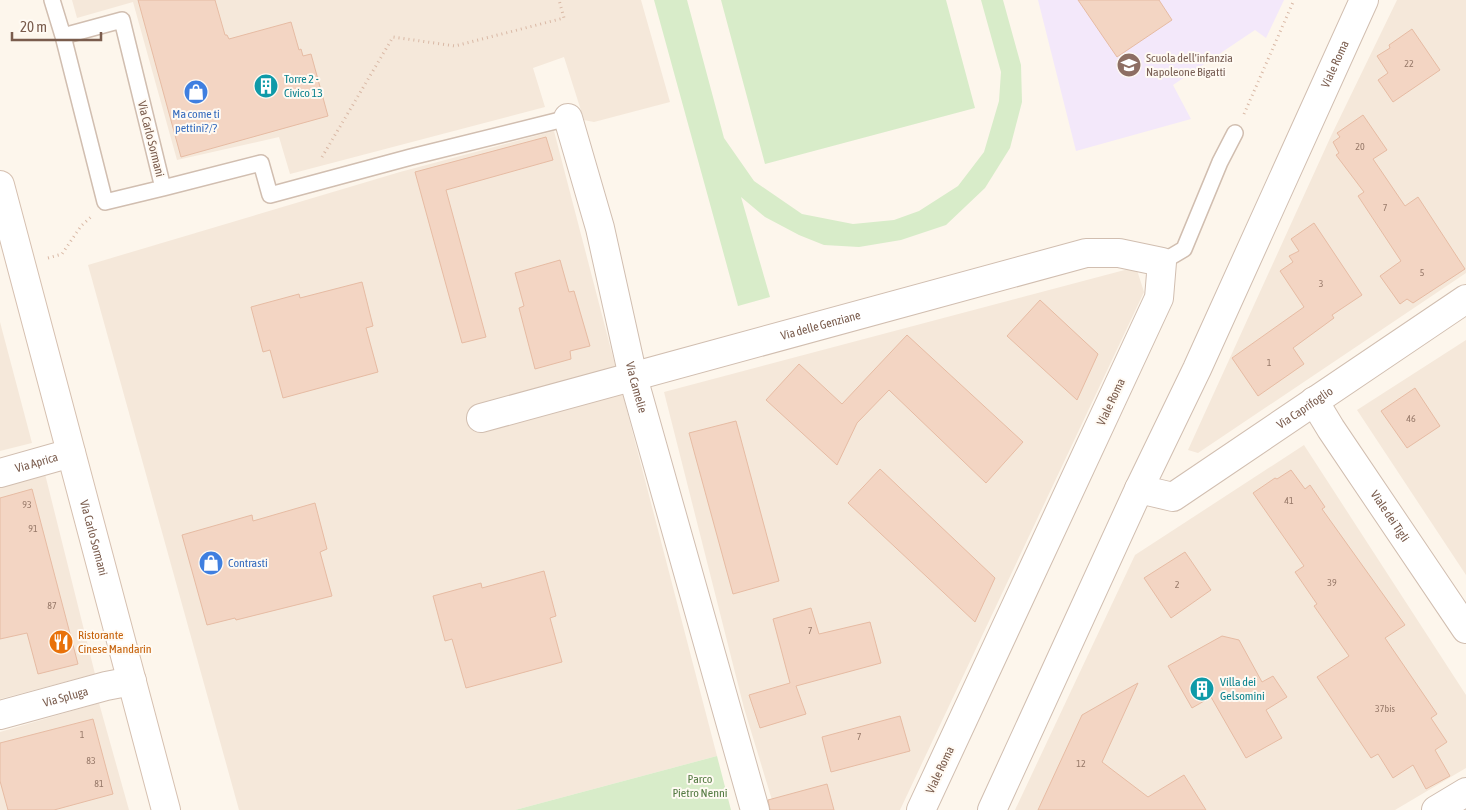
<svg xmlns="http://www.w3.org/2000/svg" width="1466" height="810" viewBox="0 0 1466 810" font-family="'Asap Condensed',sans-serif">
  <rect width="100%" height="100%" fill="#fdf6ec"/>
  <path fill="#f5e8da" d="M72,0H641L670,102L594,122L584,120L564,57L533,68L545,107L290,174L279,137L177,160L133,2L77,18Z
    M1397,0H1466V273L1198,453L1188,450L1331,136Z
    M554,131L717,756L515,810H239L88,265L400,172Z
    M1136,267L1144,292L900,810H775L744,708L664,392Z
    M0,322L32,443L0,451Z
    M1466,340V575L1357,410Z
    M1304,445L1466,695V768L1395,810H1015L1135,555Z
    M45,474L95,674L0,699V486Z
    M99,703L129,810H0V732Z"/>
  <path fill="#f3e8fa" d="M1038,0H1284L1266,38L1255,30L1173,85L1191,119L1076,151Z"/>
  <path fill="#d8ecc9" d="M654,0H687L724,138L754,181L802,214L853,224L894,220L919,211L958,186L984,152L999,101L1001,72L981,0H1003L1021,65L1022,102L1010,148L985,188L946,225L901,240L859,247L824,245L799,235L765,217L741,197L770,297L738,306Z
    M721,0H946L975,108L765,164Z
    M717,756L731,810H515Z"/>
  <path fill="#f3d5c3" stroke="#e6bba3" d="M138,0H215L225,35H227L229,39L291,22L299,50L301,49L303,56L311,54L328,116L181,157Z
    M1078,0H1159L1172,20L1117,57Z
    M1412,29L1440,70L1393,102L1378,80L1388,73L1377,56L1390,48L1389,45Z
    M1363,115L1387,150L1373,159L1405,206L1418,197L1465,269L1413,303L1407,299L1400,304L1380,276L1401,261L1358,196L1364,192L1336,155L1339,153L1333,142L1340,137L1337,133Z
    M546,137L553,160L446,190L486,337L462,343L415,172Z
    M1314,223L1362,295L1332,315L1334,318L1293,348L1304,364L1258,396L1232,358L1304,307L1280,271L1293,262L1289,256L1299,251L1291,239Z
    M560,260L569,292L574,291L590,346L570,351L571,359L535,369L519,308L524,306L515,273Z
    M362,282L373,326L366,328L378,372L283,398L270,350L263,352L251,307L299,294L300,298Z
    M1040,300L1098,354L1077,400L1007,336Z
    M907,335L1023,442L986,483L889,390L857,423L837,465L766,400L799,364L842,404Z
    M1415,388L1440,426L1407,448L1381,411Z
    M736,421L779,581L733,594L689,433Z
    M880,469L995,578L975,622L848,503Z
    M1291,470L1305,489L1310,485L1325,507L1322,509L1405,625L1385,638L1437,714L1431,718L1447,742L1435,750L1450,776L1426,789L1413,765L1393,778L1378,754L1371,758L1317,677L1349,656L1314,606L1317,604L1295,572L1304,566L1253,493L1275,478L1277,479Z
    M32,489L78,664L38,674L27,633L0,639V498Z
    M315,503L327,549L320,552L332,596L236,620L235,618L207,625L182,535L252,515L253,521Z
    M1185,552L1211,590L1171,618L1144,578Z
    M544,571L556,616L550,618L562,662L466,688L452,639L445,641L433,596L481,583L482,588Z
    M811,608L819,634L870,622L881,663L796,686L806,714L760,728L749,695L790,683L773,619Z
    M1222,636L1239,640L1262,682L1273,676L1287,697L1266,710L1282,738L1246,758L1211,697L1192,708L1168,666Z
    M1138,683L1102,762L1148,797L1184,775L1206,810H1038L1082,715Z
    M900,716L910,751L831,772L822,737Z
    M93,719L113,794L54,810H8L0,781V743Z
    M827,784L834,810H770L768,800Z"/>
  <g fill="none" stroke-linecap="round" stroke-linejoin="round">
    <defs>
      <path id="lane" d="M52,0L63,36L105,202L163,188L122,20L63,36
        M163,188L261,163L270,195L411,157L568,118
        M1162,262L1184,249L1220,162L1235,133"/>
      <g id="street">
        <path id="s1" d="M568,118L600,228L633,377L755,810"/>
        <path id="s2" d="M1314,401L1331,429L1466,629"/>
        <path id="s3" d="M481,418L1086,253H1119L1162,262L1159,298L921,810"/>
        <path id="s4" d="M0,473L71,453"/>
        <path id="s5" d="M1139,489L1173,497L1466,299"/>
        <path id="s6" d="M0,715L106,686L132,681"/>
        <path id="s7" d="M992,810L1139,489L1197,369L1364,0"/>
        <path d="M1436,810L1466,792"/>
      </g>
      <g id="secondary">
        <path id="s8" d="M0,185L166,810"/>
      </g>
    </defs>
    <use href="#lane" stroke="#d1beb0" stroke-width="18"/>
    <use href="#street" stroke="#d1beb0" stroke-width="30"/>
    <use href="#secondary" stroke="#d6c0b0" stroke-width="30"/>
    <path stroke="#d9b8a5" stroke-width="3" stroke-dasharray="1 4" stroke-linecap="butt" d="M1244,114L1294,0
      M322,157L393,37L455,46L564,18L559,0
      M48,258L62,254L81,226L91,217"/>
    <use href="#lane" stroke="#fff" stroke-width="15"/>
    <use href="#street" stroke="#fff" stroke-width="28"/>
    <use href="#secondary" stroke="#fff" stroke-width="28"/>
  </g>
  <defs>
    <symbol id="school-disc" viewBox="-11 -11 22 22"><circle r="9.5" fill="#8d6e63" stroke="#fffaf3"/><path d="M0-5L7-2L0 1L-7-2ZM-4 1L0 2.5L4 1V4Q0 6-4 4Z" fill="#fff"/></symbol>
    <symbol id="building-disc" viewBox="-11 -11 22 22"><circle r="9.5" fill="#0f9aa8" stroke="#fffaf3"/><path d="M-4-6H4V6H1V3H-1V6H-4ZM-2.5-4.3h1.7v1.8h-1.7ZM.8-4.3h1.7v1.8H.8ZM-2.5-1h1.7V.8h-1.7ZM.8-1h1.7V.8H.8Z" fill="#fff"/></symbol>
    <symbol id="shop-disc" viewBox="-11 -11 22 22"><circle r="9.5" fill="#3f7fe0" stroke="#fffaf3"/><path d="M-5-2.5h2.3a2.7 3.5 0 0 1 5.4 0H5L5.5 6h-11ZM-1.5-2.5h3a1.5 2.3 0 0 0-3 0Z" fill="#fff"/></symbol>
    <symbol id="restaurant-disc" viewBox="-11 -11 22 22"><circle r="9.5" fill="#e8710a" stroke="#fffaf3"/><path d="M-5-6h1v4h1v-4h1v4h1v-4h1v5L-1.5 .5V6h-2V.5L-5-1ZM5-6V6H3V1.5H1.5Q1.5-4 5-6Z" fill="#fff"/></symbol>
  </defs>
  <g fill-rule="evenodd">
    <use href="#school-disc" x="1115" y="51" width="28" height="28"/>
    <use href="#building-disc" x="252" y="72" width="28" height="28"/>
    <use href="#shop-disc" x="182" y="78" width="28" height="28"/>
    <use href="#shop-disc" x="197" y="549" width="28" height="28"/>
    <use href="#restaurant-disc" x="47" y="628" width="28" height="28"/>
    <use href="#building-disc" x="1188" y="675" width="28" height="28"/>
  </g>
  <g text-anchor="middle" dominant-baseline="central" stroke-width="4" stroke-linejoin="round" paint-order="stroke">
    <g font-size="10" fill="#987a6a">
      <text x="1409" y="63">22</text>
      <text x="1360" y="146">20</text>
      <text x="1385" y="207">7</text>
      <text x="1422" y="272">5</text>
      <text x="1321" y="283">3</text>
      <text x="1269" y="362">1</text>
      <text x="1411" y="418">46</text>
      <text x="1289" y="500">41</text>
      <text x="27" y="504">93</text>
      <text x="33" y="528">91</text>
      <text x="1332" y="582">39</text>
      <text x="1177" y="584">2</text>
      <text x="52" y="605">87</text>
      <text x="810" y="630">7</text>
      <text x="1385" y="708">37bis</text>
      <text x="82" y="734">1</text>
      <text x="859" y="736">7</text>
      <text x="91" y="760">83</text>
      <text x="1081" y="763">12</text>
      <text x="99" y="783">81</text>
    </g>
    <g font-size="12" fill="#785e54" stroke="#fffaf3" text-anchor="start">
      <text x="1146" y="58">Scuola dell'infanzia<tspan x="1146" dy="14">Napoleone Bigatti</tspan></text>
    </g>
    <g font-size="12" fill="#7a5c4d" stroke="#fffaf3">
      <text stroke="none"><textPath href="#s7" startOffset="821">Viale Roma</textPath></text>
      <text transform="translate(151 139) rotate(76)">Via Carlo Sormani</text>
      <text stroke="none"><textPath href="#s3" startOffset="352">Via delle Genziane</textPath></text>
      <text stroke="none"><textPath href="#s1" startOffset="278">Via Camelie</textPath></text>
      <text transform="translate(1111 402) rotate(-65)">Viale Roma</text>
      <text stroke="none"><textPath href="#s5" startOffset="194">Via Caprifoglio</textPath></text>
      <text stroke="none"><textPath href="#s4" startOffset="38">Via Aprica</textPath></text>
      <text stroke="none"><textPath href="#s2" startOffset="138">Viale dei Tigli</textPath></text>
      <text stroke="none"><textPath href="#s8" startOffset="365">Via Carlo Sormani</textPath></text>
      <text stroke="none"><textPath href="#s6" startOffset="68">Via Spluga</textPath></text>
      <text transform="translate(940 770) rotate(-65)">Viale Roma</text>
    </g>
    <g font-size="12" fill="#0d838f" stroke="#fffaf3" text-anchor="start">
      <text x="284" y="79">Torre 2 -<tspan x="284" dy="14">Civico 13</tspan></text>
      <text x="1220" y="682">Villa dei<tspan x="1220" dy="14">Gelsomini</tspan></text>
    </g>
    <g font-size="12" fill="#366cbe" stroke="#fffaf3">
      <text x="196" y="114">Ma come ti<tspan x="196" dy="14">pettini?/?</tspan></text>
      <text x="228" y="563" text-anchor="start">Contrasti</text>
    </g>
    <g font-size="12" fill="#c56008" stroke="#fffaf3" text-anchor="start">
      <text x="78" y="635">Ristorante<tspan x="78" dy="14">Cinese Mandarin</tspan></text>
    </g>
    <g font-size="12" fill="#537a41" stroke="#fffaf3">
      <text x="700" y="779">Parco<tspan x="700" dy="14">Pietro Nenni</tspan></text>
    </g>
  </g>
  <path d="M12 32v8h89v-8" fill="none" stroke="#7a5c4d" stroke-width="2.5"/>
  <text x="20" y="32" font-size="15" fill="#7a5c4d" stroke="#fffaf3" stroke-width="4" paint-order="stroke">20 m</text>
</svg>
